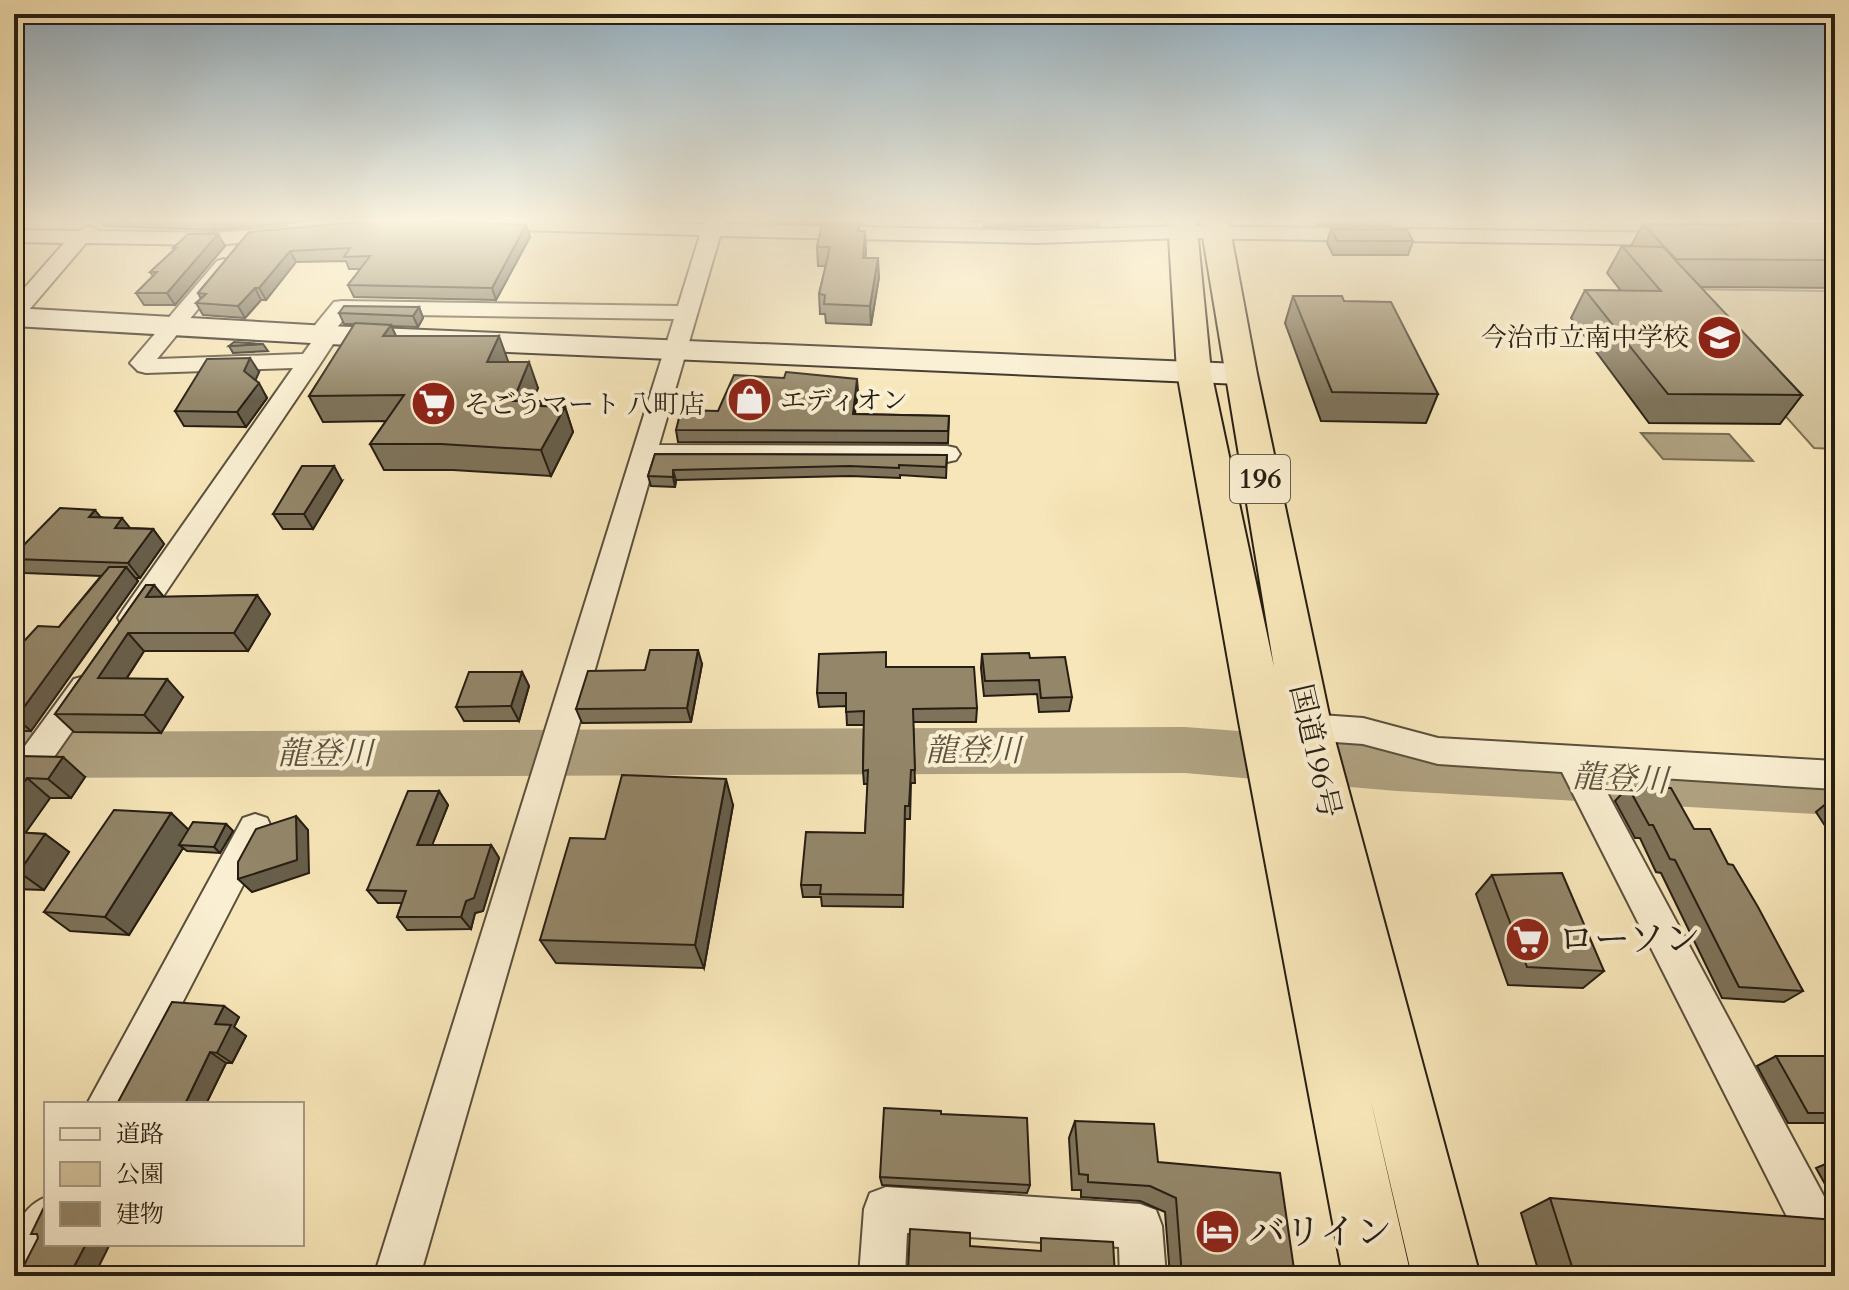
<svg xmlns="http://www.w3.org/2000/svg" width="1849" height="1290" viewBox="0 0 1849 1290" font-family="Cardo,'Noto Serif JP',serif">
  <rect width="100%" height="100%" fill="#f7e6b9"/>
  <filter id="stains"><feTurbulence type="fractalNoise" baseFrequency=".0025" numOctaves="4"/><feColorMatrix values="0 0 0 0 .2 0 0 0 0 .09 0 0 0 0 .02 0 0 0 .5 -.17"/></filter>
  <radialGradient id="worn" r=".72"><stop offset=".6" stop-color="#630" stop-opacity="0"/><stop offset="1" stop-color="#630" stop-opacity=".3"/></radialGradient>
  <path fill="#d4c49d" stroke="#7e7158" stroke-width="2" d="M1672,289L1835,291V449L1814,448Z"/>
  <path fill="#b0a281" stroke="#796d55" stroke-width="2" d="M1641,433L1729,434L1753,461L1663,459Z"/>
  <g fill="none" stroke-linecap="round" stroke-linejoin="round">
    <path fill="#b0a281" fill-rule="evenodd" d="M1185,727L1397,743L1835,765V815L1397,791L1185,773L14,778V732Z"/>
    <defs>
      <path id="street" d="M485,219L704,224L705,219H724L723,224L1036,231L1182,226L1677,233L1687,239L1677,245L1182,238L1036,243L720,236L659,445L947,446L956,448L960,454L956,460L947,462L655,461L420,1276H374L674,319L348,314L335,330L339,335L322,361L143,626L133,629L123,626L118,618L123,610L293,368L146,373L138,371L130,363L217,261L224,259L234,265L157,359L303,354L313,340L308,335L311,330L334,302L342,301L678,306L700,235L478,229L475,225Z
        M90,226L99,231L215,233L286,227L296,233L286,239L215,245L86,243L22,318L14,319V300L64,243L14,242V230L78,231Z
        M85,676L96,679L101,688L96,697L26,797L14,801V761L74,679Z
        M1293,713L1363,718L1438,738L1835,761V789L1597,774L1835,1217V1276H1817L1562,772L1438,764L1363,744L1293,739L1282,735L1277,726L1282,717Z
        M255,814L267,818L272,829L130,1104H87L243,818Z
        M886,1187L1140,1204L1156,1210L1162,1226L1166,1276H1120L1119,1247L907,1233L905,1276H859L864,1209L870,1193Z
        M46,1197V1244H57L41,1276H14C14,1244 12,1211 46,1197Z"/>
      <path id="secondary" d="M14,308L328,326L1240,364L1251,367L1256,374L1251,381L1240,384L328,344L14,326Z"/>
      <path id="highway" d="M1168,219H1196L1211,372L1274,667L1200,219H1228L1257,374L1332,729L1480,1276H1412L1370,1097L1411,1276H1343L1239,722L1177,372Z"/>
    </defs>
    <use href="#street" stroke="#5b503c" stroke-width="4"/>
    <use href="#secondary" stroke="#271e13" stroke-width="4"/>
    <use href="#highway" stroke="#271e13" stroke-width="4"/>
    <use href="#street" fill="#faefd2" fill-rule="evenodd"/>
    <use href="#secondary" fill="#faefd2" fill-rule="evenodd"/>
    <use href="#highway" fill="#f7e6b9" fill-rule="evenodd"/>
  </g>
  <path fill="#7e735a" stroke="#271e13" stroke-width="2" d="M101,219H330L215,230L105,226Z
    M789,219H863L862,225H859V231L866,250L865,258L879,277L871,325L826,323L825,314H820L819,294L826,266H818L817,247L822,225L790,224Z
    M964,219H1099L1098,226L984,227V222L964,221Z
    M1314,219H1394L1391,226L1318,225Z
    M1694,219H1760L1758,223L1835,224V288L1700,287L1802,395L1780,424L1649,423L1571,318L1585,290L1621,291L1607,273L1622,246H1631L1643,224L1699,225Z
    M1331,229L1413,241L1408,255H1333L1327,243Z
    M249,232L530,237L496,300L354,297L348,285L361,269H349L346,261L296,262L266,300H261L245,318L203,315L196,303L201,299L198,293Z
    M225,246L175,305H144L136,293L153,276L150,272L174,250L173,248Z
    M1293,296L1344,301L1438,394L1426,423L1321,421L1285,323Z
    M419,307L423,318L418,327L391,326L396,336L508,361V362L538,388L532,401L543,406L565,407L573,432L551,476L453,470H384L370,444L386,421L323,422L309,396L355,324H344L339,313Z
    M263,344L268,351L233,353L229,346Z
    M259,372L255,380L267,398L246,427L184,426L175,411Z
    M858,391L855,414L949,416L948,443L678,442L676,430L718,411Z
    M655,454L947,455L946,478L900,475V478L850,476L676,480L675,487L651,486L648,476Z
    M342,481L313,529H283L273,514Z
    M101,517L130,528L153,529L164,544L140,578H135L138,581L31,731H14V652L59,627L101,576L25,573L14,562V555Z
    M146,585L164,597L257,595L270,614L248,651H144L127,678L183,697L161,733L74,732L55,714Z
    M982,654L1030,658L1072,697L1069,711L1039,712L1037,694L984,696L981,668Z
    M702,664L691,722L582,723L576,709L645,670Z
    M886,667L977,708L976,722H913L915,783H911L910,819H905L903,907L822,906L821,897H803L801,885L865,833L868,784H864L863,771L864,725H847L846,706L819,707L817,693Z
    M522,672L529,686L519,721H464L456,707Z
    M14,766L85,777L71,798H50L25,833L45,834L69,852L44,890L14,889Z
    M1628,787L1694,829L1728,864L1803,991L1784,1002L1722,998L1661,873L1656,872L1640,838H1635L1615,801Z
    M439,791L448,805L432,845H491L499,858L483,911L475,913L471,929L407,930L397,917L402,903H378L367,890Z
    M1833,798H1835V841L1816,812Z
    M733,805L704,968L556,963L540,940L605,839Z
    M171,813L188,830L226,824L233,831L220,853L187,851L183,848L129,935L70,931L44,912Z
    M1492,875L1604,971L1583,988L1508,985L1476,894Z
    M239,1017L234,1027L246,1036L232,1063H226L206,1104H117Z
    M1776,1056H1835V1123H1788L1757,1066Z
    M941,1114L1030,1185L1027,1193L882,1185L880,1177Z
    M1075,1121L1158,1162L1295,1276H1170L1165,1212L1140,1201L1081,1197V1190H1072L1069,1138Z
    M1835,1160V1202L1816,1168Z
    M1550,1198L1835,1276H1540L1521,1213Z"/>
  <path fill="#675e4a" stroke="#271e13" stroke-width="2" d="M209,219H330L215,230Z
    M526,225L530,237L496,300L492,288Z
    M865,231L866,250L864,277L863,258Z
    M218,234L225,246L175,305L167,293Z
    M290,251L296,262L266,300L259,288Z
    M878,258L879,277L871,325L870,306Z
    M255,288L261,300L245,318L238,306Z
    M419,307L423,318L418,327L413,316Z
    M391,325L402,350L383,336Z
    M499,336L508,361L496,388L487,362Z
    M250,358L259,372L253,386L244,371Z
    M529,362L538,388L522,427L513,401Z
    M857,379L858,391L853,425V414Z
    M259,383L267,398L246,427L237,412Z
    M565,407L573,432L551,476L541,450Z
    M334,466L342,481L313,529L304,514Z
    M673,470L676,480L675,487L673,477Z
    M95,510L107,525L89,517Z
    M122,518L134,533L115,528Z
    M153,529L164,544L140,578L128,563Z
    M126,567L138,581L31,731L16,718Z
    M154,585L169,603L146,597Z
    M257,595L270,614L248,651L234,633Z
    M128,633L144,651L115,696L98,678Z
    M698,650L702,664L691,722L687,708Z
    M522,672L529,686L519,721L511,706Z
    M167,679L183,697L161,733L144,715Z
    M63,757L85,777L71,798L48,779Z
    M27,778L50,798L14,849V796Z
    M726,779L733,805L704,968L695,945Z
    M439,791L448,805L427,858L417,845Z
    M171,813L192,833L179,845L183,848L129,935L105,917Z
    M296,816L308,830L309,873L252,892L238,879Z
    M226,824L233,831L220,853L214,847Z
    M45,834L69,852L44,890L19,872Z
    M491,845L499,858L483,911L475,913L471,929L461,917L466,901Z
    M224,1006L239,1017L234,1027L246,1036L232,1063L217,1053L215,1024Z
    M210,1052L226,1063L206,1104H185Z
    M86,1244H110L94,1276H69Z"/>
  <path fill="#938669" stroke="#271e13" stroke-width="2" d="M393,219L526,225L492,288L348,285L370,256L344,257L350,248L290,251L259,288H255L238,306L196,303L206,294L198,293L249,232Z
    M1738,222L1835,224V260L1676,259L1643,224L1741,225Z
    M822,224H859L858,231H865L863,258H878L870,306L824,304L825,295L819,294L830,247H817Z
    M1331,229L1407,230L1413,241H1337Z
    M188,234H218L167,293H136L157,272H150L176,248H173Z
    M1622,246L1663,247L1802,395L1668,394L1585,290L1661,291Z
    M1293,296H1342L1344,301L1391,302L1438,394L1332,392Z
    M344,306L419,307L413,316L339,313Z
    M355,323L391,325L383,336H499L487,362H529L513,401H542L540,406L565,407L541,450L441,444H370L404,395L309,396Z
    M234,342L263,344L229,346Z
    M250,358L244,371L259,383L237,412L175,411L207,359Z
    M786,372L857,379L853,414L949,416L948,431L676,430L681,410L718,411L734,375L784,378Z
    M655,454L947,455L946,467L899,465V468L849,466L673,470V477L648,476Z
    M302,466H334L304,514H273Z
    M60,508L95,510L89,517L122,518L115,528L153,529L128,563L14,559V555Z
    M109,567H126L16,718H14V652L38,626L59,627Z
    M146,585H154L146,597L257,595L234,633H128L98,678L167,679L144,715L55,714Z
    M650,650H698L687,708L576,709L588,671L645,670Z
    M886,652V667H974L977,708L913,709L915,770H911L909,806H905L903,895L820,894L821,885H801L806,832L865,833L868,770L863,771L864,711L846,712V693H817L819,654Z
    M1029,653L1030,658L1065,657L1072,697L1041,698L1039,680L985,681L982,654Z
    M469,672H522L511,706L456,707Z
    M21,756L63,757L48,779L27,778L14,796V766Z
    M622,775L726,779L695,945L540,940L570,838L605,839Z
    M1628,787L1671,788L1694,829H1710L1728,864L1733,865L1758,907L1803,991L1739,987L1675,860L1670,859L1653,825H1649Z
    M408,791H439L417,845H491L474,898L466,901L461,917H397L406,891L367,890Z
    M114,810L171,813L105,917L44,912Z
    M296,816L297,860L238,879V862L256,829Z
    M193,822L226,824L214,847L179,845Z
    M14,832L45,834L19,872L14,871Z
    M1562,873L1604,971L1527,967L1492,875Z
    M172,1002L224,1006L215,1024L231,1025L217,1053L210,1052L185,1104H117Z
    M1776,1056H1835V1113H1808Z
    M884,1108L941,1111V1114L1027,1118L1030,1185L880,1177Z
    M1075,1121L1154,1124L1158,1162L1280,1173L1295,1276H1182L1176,1198L1150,1186L1088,1182V1175L1079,1174Z
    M1550,1198L1835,1220V1276H1575Z
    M46,1203V1244H86L69,1276H14V1272L21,1271L38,1238L37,1234H31Z
    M910,1229L970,1233V1246L1041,1251V1238L1113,1242L1115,1276H901V1273L908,1270Z"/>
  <linearGradient id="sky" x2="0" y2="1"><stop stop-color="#91adbf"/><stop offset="0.55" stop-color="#fbf4e0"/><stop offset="1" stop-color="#fbf4e0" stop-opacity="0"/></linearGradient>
  <rect width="1849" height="400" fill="url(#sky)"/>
  <defs>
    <symbol id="school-disc" viewBox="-11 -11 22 22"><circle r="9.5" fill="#8f2418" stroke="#faefd2"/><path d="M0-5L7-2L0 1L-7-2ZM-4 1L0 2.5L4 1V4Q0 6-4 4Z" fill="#fff"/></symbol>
    <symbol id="shop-disc" viewBox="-11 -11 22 22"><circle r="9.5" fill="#8f2418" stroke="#faefd2"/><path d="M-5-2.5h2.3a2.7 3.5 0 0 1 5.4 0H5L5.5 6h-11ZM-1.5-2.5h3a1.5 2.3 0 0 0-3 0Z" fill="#fff"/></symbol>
    <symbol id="supermarket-disc" viewBox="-11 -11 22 22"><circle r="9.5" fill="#8f2418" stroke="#faefd2"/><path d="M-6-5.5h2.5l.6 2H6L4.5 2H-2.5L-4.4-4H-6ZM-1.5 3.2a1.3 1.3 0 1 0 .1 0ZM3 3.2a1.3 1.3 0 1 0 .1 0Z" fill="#fff"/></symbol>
    <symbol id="hotel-disc" viewBox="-11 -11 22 22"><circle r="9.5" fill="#8f2418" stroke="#faefd2"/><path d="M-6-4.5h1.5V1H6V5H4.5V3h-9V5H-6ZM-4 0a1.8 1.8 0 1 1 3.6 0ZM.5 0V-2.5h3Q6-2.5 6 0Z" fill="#fff"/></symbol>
  </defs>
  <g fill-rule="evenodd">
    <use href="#school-disc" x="1694" y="312" width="51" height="51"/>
    <use href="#shop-disc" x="724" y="374" width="51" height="51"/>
    <use href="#supermarket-disc" x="408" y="378" width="51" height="51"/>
    <use href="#supermarket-disc" x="1502" y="914" width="51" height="51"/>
    <use href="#hotel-disc" x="1192" y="1206" width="51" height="51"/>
  </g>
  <g text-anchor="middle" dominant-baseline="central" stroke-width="8" stroke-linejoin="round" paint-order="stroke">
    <g font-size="26" fill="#271e13" stroke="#faefd2" text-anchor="start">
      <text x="1689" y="337" text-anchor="end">今治市立南中学校</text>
      <text x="780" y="400">エディオン</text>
      <text x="464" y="404">そごうマート 八町店</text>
    </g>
    <rect fill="#faefd2" stroke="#665d4c" stroke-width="2" x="1230" y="455" width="60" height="48" rx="6"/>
    <g font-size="28" font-weight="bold" fill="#271e13">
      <text x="1260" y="479">196</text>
    </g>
    <g font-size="30" fill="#271e13" stroke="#faefd2">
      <text transform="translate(1315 751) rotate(77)">国道196号</text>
    </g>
    <g font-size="32" font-style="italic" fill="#5e533f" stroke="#faefd2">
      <text x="973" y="751">龍登川</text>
      <text x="325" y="754">龍登川</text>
      <text transform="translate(1620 779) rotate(3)">龍登川</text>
    </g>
    <g font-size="36" fill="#271e13" stroke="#faefd2" text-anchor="start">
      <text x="1558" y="939">ローソン</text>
      <text x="1249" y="1232">バリイン</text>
    </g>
  </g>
  <rect width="1849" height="1290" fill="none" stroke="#f7e6b9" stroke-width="48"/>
  <rect x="16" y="16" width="1817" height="1258" fill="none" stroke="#271e13" stroke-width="4"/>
  <rect x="24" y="24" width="1801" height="1242" fill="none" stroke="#271e13" stroke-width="2"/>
  <rect x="44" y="1102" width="260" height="144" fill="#faefd2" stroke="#a69b86" stroke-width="2"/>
  <rect x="60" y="1128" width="40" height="12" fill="#faefd2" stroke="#a69b86" stroke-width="2"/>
  <text x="116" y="1142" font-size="24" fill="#271e13">道路</text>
  <rect x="60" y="1162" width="40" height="24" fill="#d4c49d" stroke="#a69b86" stroke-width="2"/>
  <text x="116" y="1182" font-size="24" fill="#271e13">公園</text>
  <rect x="60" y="1202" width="40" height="24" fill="#938669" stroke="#a69b86" stroke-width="2"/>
  <text x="116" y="1222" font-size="24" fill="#271e13">建物</text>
  <rect width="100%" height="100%" filter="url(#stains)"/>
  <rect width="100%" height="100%" fill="url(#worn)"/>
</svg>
